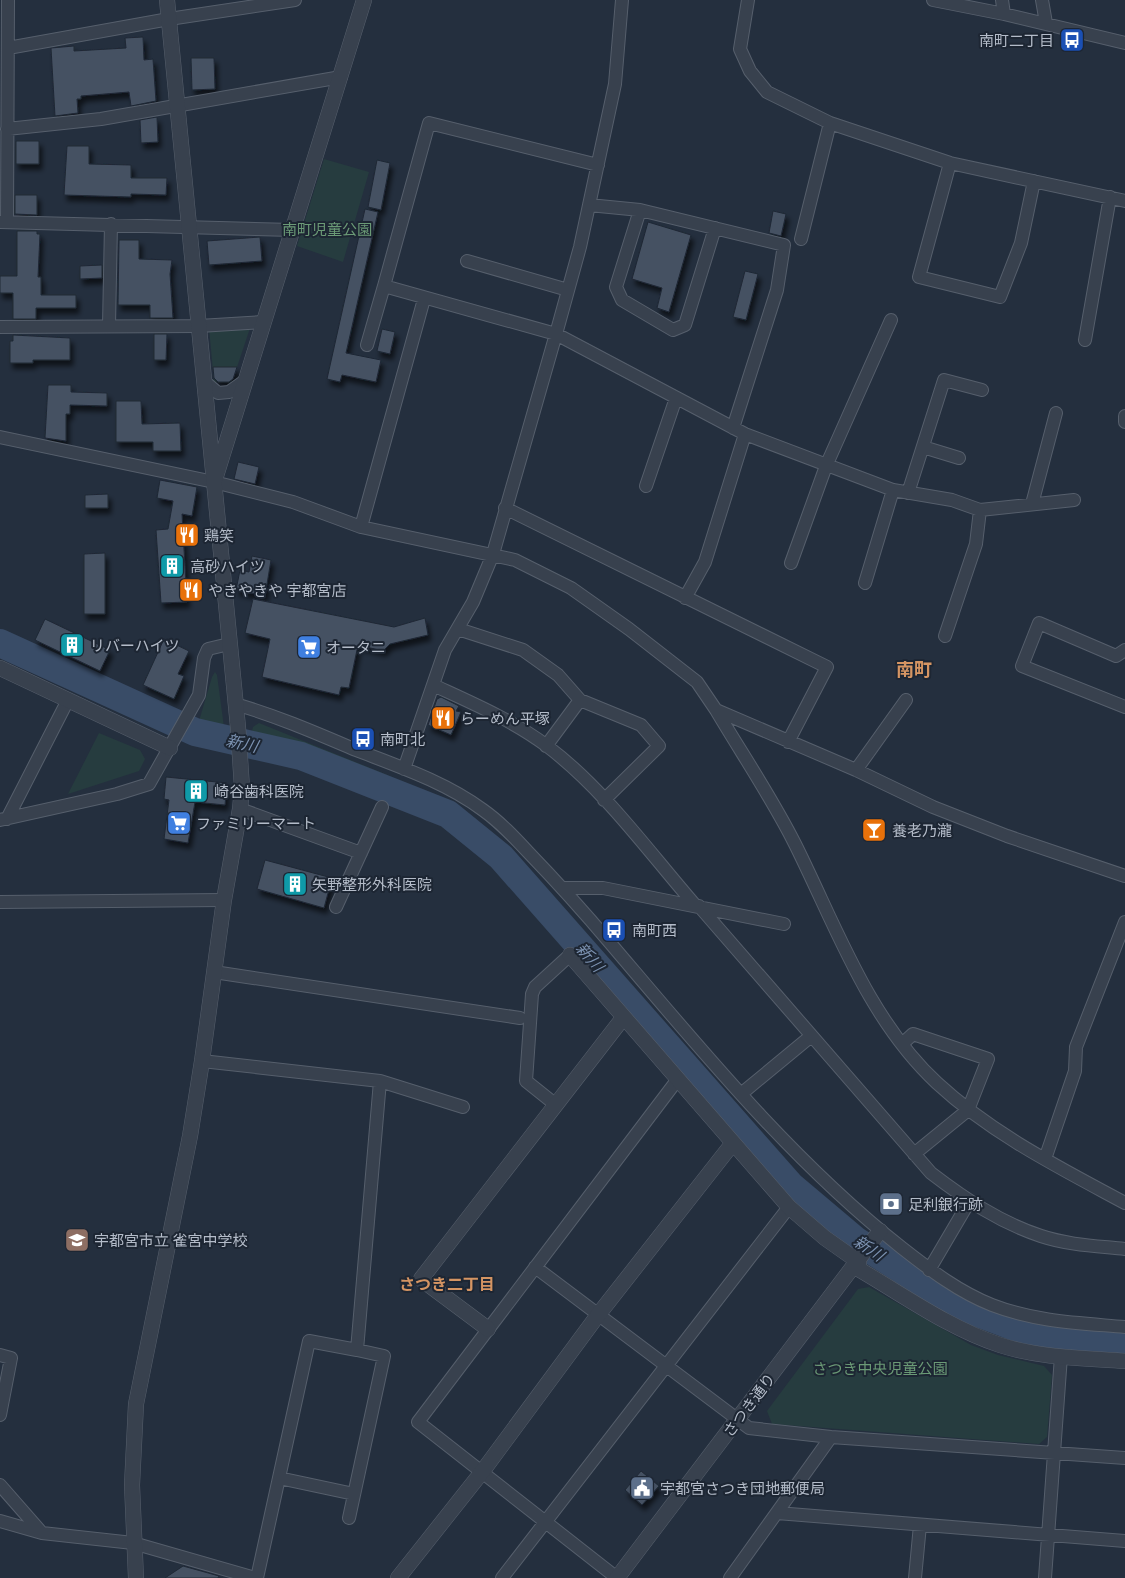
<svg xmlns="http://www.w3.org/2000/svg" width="1125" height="1578" viewBox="0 0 1125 1578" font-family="'Archivo Narrow','Noto Sans JP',sans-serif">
  <defs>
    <filter id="shadow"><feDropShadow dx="3" dy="5.5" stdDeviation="2.5" flood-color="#0009"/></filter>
  </defs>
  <rect width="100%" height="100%" fill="#242f3e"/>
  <path fill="#263c3f" d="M324,159L369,172L343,262L297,246Z
    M251,325L232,382H214L209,328Z
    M215,672L217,675L224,727L199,721L212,677Z
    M259,723L395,778L318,750L252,731L253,727Z
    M99,733L140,750L145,759L139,771L68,794Z
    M869,1287L971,1345L998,1355L1044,1366L1052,1375L1047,1437L1039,1444L772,1424L767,1411L858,1289Z"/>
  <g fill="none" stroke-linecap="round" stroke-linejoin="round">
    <path stroke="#394c67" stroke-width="28" d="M0,643L195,732L301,756L448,814L501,857L791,1186L855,1240L959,1306L1012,1326L1033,1333L1060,1338L1125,1342"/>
  </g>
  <path fill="#455162" stroke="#1f2835" filter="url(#shadow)" d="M143,37L144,60L153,59L156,101L131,106L129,92L81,96V99H77L78,113L55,116L51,48L74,46V51L126,48L125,38Z
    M191,58H214L215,89L192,90Z
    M157,117L158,142L141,143L140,120Z
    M16,141H39V164H16Z
    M67,146H89V164L131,165V178H167L166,195L131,194V197L64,195Z
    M377,160L390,163L381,210L368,207Z
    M15,195H37V215L15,214Z
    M365,209L378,212L346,353L381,360L376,382L342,375L340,382L327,379Z
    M773,211L786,214L781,236L769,233Z
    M648,222L691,235L669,312L657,308L662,288L632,279Z
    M17,231H37V234H40L38,277H41V295H76V308H36V319H13V293H0V276H17Z
    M260,237L262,261L209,265L207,241Z
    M119,240H139V259L172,260L170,274L173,318H150V305H118Z
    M102,265V278L80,279V266Z
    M745,271L758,274L746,320L733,317Z
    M382,329L395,332L390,354L377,351Z
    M154,334H167L166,360H154Z
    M13,335L70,338V360H33V363H10V341H13Z
    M213,367H237L233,379L229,382H218L214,378Z
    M48,385H71V392L107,393V406L70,405V414H66V441L45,438Z
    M116,401H141L142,424L180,423L181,451H153V442H116Z
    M238,462L259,467L255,484L234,479Z
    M160,480L197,487L192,516L182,514L187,602L161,603L156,530L168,529L173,501L157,498Z
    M108,494V508H85V495Z
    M105,553V614H84V554Z
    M252,556L271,560L265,596L236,590L240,570L249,572Z
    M253,599L394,627L425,618L428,635L390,644L383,651L358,645L349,688L341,687L339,695L262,677L270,639L245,633Z
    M45,619L110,650L100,671L35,640Z
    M164,639L189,651L178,674L184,676L174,699L143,685Z
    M441,697L459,706L456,711L461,712L451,735L428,725L437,699Z
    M166,777L227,783L225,805L195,802L188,843L164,839L169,800L164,799Z
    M265,860L332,878L324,908L257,889Z
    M641,1471L659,1486L642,1505L625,1490Z
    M183,1566L219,1576L218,1578H165Z"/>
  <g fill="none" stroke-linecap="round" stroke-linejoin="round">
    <defs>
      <path id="minor" d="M748,0L740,49L750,71L767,92L830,123L950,163L1125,201
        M933,0L1004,14L1125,43
        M1002,0L1004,14
        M1042,0L1046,23
        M8,48L169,19L295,0
        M7,129L101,119L341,77
        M950,163L919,277L1000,297L1021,243L1034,181
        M598,165L429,123L384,286L556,334L745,434L893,490L952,500L980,510L1074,500
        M589,205L640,210L784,245L777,290L733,428
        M640,210L616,287L622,300L673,330L685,325L715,228
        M0,222L293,230
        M7,222L8,0
        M801,239L830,123
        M467,261L568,290
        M109,326L111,224
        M0,327L199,326L264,322
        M1085,340L1110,197
        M367,345L384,286
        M204,381L218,393L229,392L246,380
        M1125,416V422
        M0,437L214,482L293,502L361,527L515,560L571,588L629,629L697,682L716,710L856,770L933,807L1007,836L1125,876
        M923,447L959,458
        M646,486L676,398
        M908,493L944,380L982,390
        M1032,504L1056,413
        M505,508L827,667L788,742
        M361,527L424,299
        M791,563L826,466L891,320
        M865,583L893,490
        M685,598L705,562L745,434
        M458,629L523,650L558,675L580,700
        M945,636L976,544L980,510
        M1125,650L1116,656L1039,623L1022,666L1125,707
        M433,685C472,703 512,720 547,746C604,789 648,851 695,905
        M235,704C277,716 316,733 356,750C400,767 445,782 483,810C500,822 514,837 528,852C557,882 584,912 611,944C702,1051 792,1161 902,1248C930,1270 959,1292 992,1305C1036,1322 1079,1323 1125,1327
        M716,710C742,754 772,798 795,844C836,926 868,1019 937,1083C992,1134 1060,1168 1125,1203
        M546,746L580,700L641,725L659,746L604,800
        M404,769L445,650L473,602L493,554L556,334L580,247L615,84L622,0
        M856,770L906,700
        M240,809L361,853
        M7,819L68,700
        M0,820L117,794L149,784L199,695L204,658L208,649L229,644
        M564,888H603L784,924
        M0,902L224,900
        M699,906L931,1173C965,1199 999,1222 1041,1236C1068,1245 1097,1246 1125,1249
        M336,907L382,807
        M214,972L520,1018
        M902,1044L913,1034L988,1059L968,1110L914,1154
        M202,1061L380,1081L463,1107
        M741,1094L810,1037
        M556,1105L526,1081L532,994L535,987L570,955
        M1045,1159L1075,1071L1076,1047L1125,922
        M535,1267L749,1428L831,1437L1125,1458
        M929,1270L969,1202
        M0,1355L11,1358L0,1415
        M279,1478L354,1494
        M0,1485L42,1533
        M777,1513L1125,1541
        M349,1518L384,1356L357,1350
        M0,1521L42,1533L133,1543L255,1578
        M257,1578L309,1341L357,1350L380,1081
        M502,1578L789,1207
        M617,1578L418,1422L678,1079
        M730,1578L831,1437
        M915,1578L920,1525
        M1045,1578L1061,1356"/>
      <path id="tertiary" d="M216,476L364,0
        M0,668L170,748
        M570,955L789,1207L825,1238L859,1262
        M855,1267C902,1294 948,1328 1000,1345C1040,1358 1083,1358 1125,1361
        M488,1329L421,1279L623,1018
        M136,1578L132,1485L136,1404L190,1136L202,1061L224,900L240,809L242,788L238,727L167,0
        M398,1578L482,1472L598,1315L733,1143
        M617,1578L880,1231"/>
    </defs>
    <use href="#minor" stroke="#565f6c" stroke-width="14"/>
    <use href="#tertiary" stroke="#565f6c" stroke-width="16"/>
    <use href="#minor" stroke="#38414e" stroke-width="12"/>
    <use href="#tertiary" stroke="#38414e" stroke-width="15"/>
  </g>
  <defs>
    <symbol id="bus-square" viewBox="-11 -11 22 22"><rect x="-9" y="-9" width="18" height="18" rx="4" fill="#1a4fb4" stroke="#1d2633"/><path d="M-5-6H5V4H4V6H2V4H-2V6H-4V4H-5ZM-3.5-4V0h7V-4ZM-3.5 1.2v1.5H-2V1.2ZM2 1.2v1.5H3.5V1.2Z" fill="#fff"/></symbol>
    <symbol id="restaurant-square" viewBox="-11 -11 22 22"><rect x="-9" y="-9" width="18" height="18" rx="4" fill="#e8710a" stroke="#1d2633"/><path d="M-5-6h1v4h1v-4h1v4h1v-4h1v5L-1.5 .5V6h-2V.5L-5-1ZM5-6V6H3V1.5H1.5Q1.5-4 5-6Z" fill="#fff"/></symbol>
    <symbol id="building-square" viewBox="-11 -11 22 22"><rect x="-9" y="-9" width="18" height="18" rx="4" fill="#0f9aa8" stroke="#1d2633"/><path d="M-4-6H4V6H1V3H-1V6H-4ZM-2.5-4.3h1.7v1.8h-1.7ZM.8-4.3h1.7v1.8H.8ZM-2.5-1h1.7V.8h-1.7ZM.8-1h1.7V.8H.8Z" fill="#fff"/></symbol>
    <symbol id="supermarket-square" viewBox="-11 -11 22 22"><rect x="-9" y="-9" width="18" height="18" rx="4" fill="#3f7fe0" stroke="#1d2633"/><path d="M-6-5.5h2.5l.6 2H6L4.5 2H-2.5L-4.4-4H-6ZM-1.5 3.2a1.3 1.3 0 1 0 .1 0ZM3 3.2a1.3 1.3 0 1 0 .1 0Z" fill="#fff"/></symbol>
    <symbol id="bar-square" viewBox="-11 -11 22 22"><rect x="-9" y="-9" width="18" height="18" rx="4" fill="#e8710a" stroke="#1d2633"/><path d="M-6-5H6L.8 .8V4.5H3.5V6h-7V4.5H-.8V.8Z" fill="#fff"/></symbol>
    <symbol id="bank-square" viewBox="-11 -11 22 22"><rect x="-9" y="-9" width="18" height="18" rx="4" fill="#5c6f8a" stroke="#1d2633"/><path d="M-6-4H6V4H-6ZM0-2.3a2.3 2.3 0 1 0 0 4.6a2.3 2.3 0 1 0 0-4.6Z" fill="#fff"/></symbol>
    <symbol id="school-square" viewBox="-11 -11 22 22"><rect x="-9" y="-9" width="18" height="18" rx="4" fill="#8d6e63" stroke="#1d2633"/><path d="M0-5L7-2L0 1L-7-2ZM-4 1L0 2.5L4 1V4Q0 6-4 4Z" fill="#fff"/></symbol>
    <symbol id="civic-square" viewBox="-11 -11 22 22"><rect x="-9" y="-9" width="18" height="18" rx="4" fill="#5c6f8a" stroke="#1d2633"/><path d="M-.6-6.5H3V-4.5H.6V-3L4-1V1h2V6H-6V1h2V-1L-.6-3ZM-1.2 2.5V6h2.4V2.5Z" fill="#fff"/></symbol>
  </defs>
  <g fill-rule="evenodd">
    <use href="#bus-square" x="1058" y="26" width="28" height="28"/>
    <use href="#restaurant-square" x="173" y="521" width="28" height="28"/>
    <use href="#building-square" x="158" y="552" width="28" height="28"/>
    <use href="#restaurant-square" x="177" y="576" width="28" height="28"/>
    <use href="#building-square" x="58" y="631" width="28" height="28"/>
    <use href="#supermarket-square" x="295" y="633" width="28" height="28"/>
    <use href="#restaurant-square" x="429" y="704" width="28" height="28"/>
    <use href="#bus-square" x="349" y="725" width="28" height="28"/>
    <use href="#building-square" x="182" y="777" width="28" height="28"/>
    <use href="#supermarket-square" x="165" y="809" width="28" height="28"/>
    <use href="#bar-square" x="860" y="816" width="28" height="28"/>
    <use href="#building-square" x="281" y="870" width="28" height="28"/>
    <use href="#bus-square" x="600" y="916" width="28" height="28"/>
    <use href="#bank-square" x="877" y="1190" width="28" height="28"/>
    <use href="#school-square" x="63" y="1226" width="28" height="28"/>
    <use href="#civic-square" x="628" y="1474" width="28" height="28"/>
  </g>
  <g text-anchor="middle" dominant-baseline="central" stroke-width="4" stroke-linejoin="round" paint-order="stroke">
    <g font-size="15" fill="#b4bcc9" stroke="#1d2633" text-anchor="start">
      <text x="1054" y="40" text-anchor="end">南町二丁目</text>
      <text x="204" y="535">鶏笑</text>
      <text x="190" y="566">高砂ハイツ</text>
      <text x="208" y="590">やきやきや 宇都宮店</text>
      <text x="90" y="645">リバーハイツ</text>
      <text x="326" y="647">オータニ</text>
      <text x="460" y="718">らーめん平塚</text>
      <text x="380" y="739">南町北</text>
      <text x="214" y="791">崎谷歯科医院</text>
      <text x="196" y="823">ファミリーマート</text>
      <text x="892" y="830">養老乃瀧</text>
      <text x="312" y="884">矢野整形外科医院</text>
      <text x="632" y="930">南町西</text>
      <text x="908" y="1204">足利銀行跡</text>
      <text x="94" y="1240">宇都宮市立 雀宮中学校</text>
      <text x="660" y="1488">宇都宮さつき団地郵便局</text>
    </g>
    <g font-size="15" fill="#6b9a76" stroke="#1d2633">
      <text x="327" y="229">南町児童公園</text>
      <text x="880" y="1368">さつき中央児童公園</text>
    </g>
    <g font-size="15" fill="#b4bcc9" stroke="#1d2633">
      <text transform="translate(749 1405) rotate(-53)">さつき通り</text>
    </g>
    <g font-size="16" font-style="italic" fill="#7c92b1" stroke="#1d2633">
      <text transform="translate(242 743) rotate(13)">新川</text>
      <text transform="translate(590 957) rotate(49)">新川</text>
      <text transform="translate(869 1248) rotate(34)">新川</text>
    </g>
    <g font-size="16" font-weight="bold" fill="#d59563" stroke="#1d2633">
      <text x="447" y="1284">さつき二丁目</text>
    </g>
    <g font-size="18" font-weight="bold" fill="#d59563" stroke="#1d2633">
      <text x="914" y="669">南町</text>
    </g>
  </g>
</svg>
